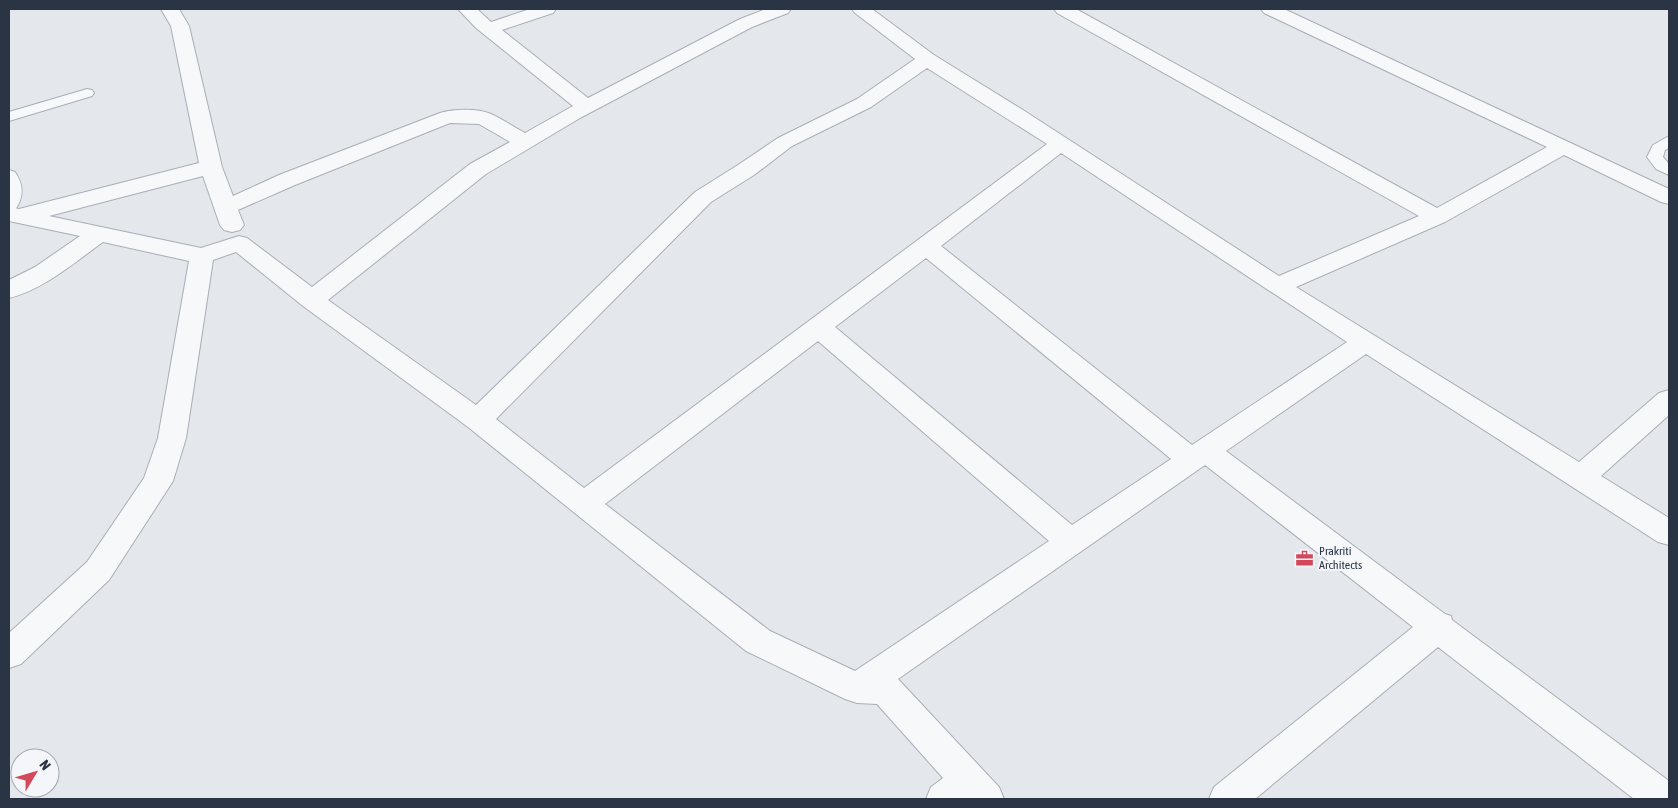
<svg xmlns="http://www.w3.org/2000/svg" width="1678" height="808" viewBox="0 0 1678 808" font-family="'Asap Condensed',sans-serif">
  <rect width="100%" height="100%" fill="#e4e7ec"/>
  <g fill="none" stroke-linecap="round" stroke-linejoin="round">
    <defs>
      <path id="service" d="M87,89L92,90L94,93L92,96L9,121V112Z
        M1669,136V148L1665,150L1663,157L1669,164V175L1656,169L1647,157L1653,145Z
        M9,170L15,172C24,185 24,197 15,210L9,211Z"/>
      <path id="minor" d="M161,9H179L189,26L222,167L233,196L279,175L440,113C453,109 477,108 491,114C502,119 514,127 525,133L573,106L476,28L458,9H477L491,22L530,9H556L553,13L502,30L588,98L740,19L766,9H791L788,13L752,27L580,118L486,174L328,300L476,405L695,192L738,165L778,138L857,99L915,59L855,13L852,9H872L934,55L1023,110L1279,276L1419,216L1057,13L1054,9H1076L1437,208L1547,147L1264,13L1261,9H1284L1669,189V204L1661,202L1564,155L1445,222L1296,287L1579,462L1659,393L1669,390V415L1601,476L1669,518V545L1658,542L1366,354L1226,451L1445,614L1451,616L1452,620L1669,781V799H1634L1438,647L1255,799H1209L1214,787L1413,627L1205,465L898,679L999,787L1004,799H926L931,787L943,778L877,704L857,703L845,699L746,651L468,427L303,306L236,252L213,260L186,438L173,481L109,580L21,664L9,668V633L87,562L144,478L158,438L189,261L103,242C75,262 43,290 9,298V280L35,267L80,236L9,221V207L19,209L199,163L171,26ZM927,68L1047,144L584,488L496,419L711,202L754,175L792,146L871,107ZM450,123L479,124L510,142L470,164L312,287L247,238L239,236L201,248L49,216L203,176L220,225L224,230L232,232L240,230L244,225L238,210L295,185ZM1061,153L1347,342L1192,445L941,246ZM926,258L1171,459L1072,525L835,327ZM818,341L1049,541L855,671L770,631L605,504Z"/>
    </defs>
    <use href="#service" stroke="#a9aeb7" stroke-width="2"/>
    <use href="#minor" stroke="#a9aeb7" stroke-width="2"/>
    <use href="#service" fill="#f7f8fa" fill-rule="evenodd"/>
    <use href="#minor" fill="#f7f8fa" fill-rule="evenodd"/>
  </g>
  <defs>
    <symbol id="office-bare" viewBox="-9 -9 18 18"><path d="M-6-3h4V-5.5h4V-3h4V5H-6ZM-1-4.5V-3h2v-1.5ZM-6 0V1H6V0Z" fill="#d1495b" stroke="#f4f6f9" stroke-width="2.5" paint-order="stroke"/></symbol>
  </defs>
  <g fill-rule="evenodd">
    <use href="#office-bare" x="1292" y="546" width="25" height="25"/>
  </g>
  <g text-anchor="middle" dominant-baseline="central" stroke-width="4" stroke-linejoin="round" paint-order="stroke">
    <g font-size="12" fill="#2b3445" stroke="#f4f6f9" text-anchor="start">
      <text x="1319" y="551">Prakriti<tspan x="1319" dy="14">Architects</tspan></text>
    </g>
  </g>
  <rect width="1678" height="808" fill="none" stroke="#2b3445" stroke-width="20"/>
  <g transform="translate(35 773) rotate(52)"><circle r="24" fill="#f4f6f9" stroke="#a4a8b1"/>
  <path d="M0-4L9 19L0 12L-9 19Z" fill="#d1495b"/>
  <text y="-8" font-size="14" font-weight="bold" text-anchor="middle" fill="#2b3445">N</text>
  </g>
</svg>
